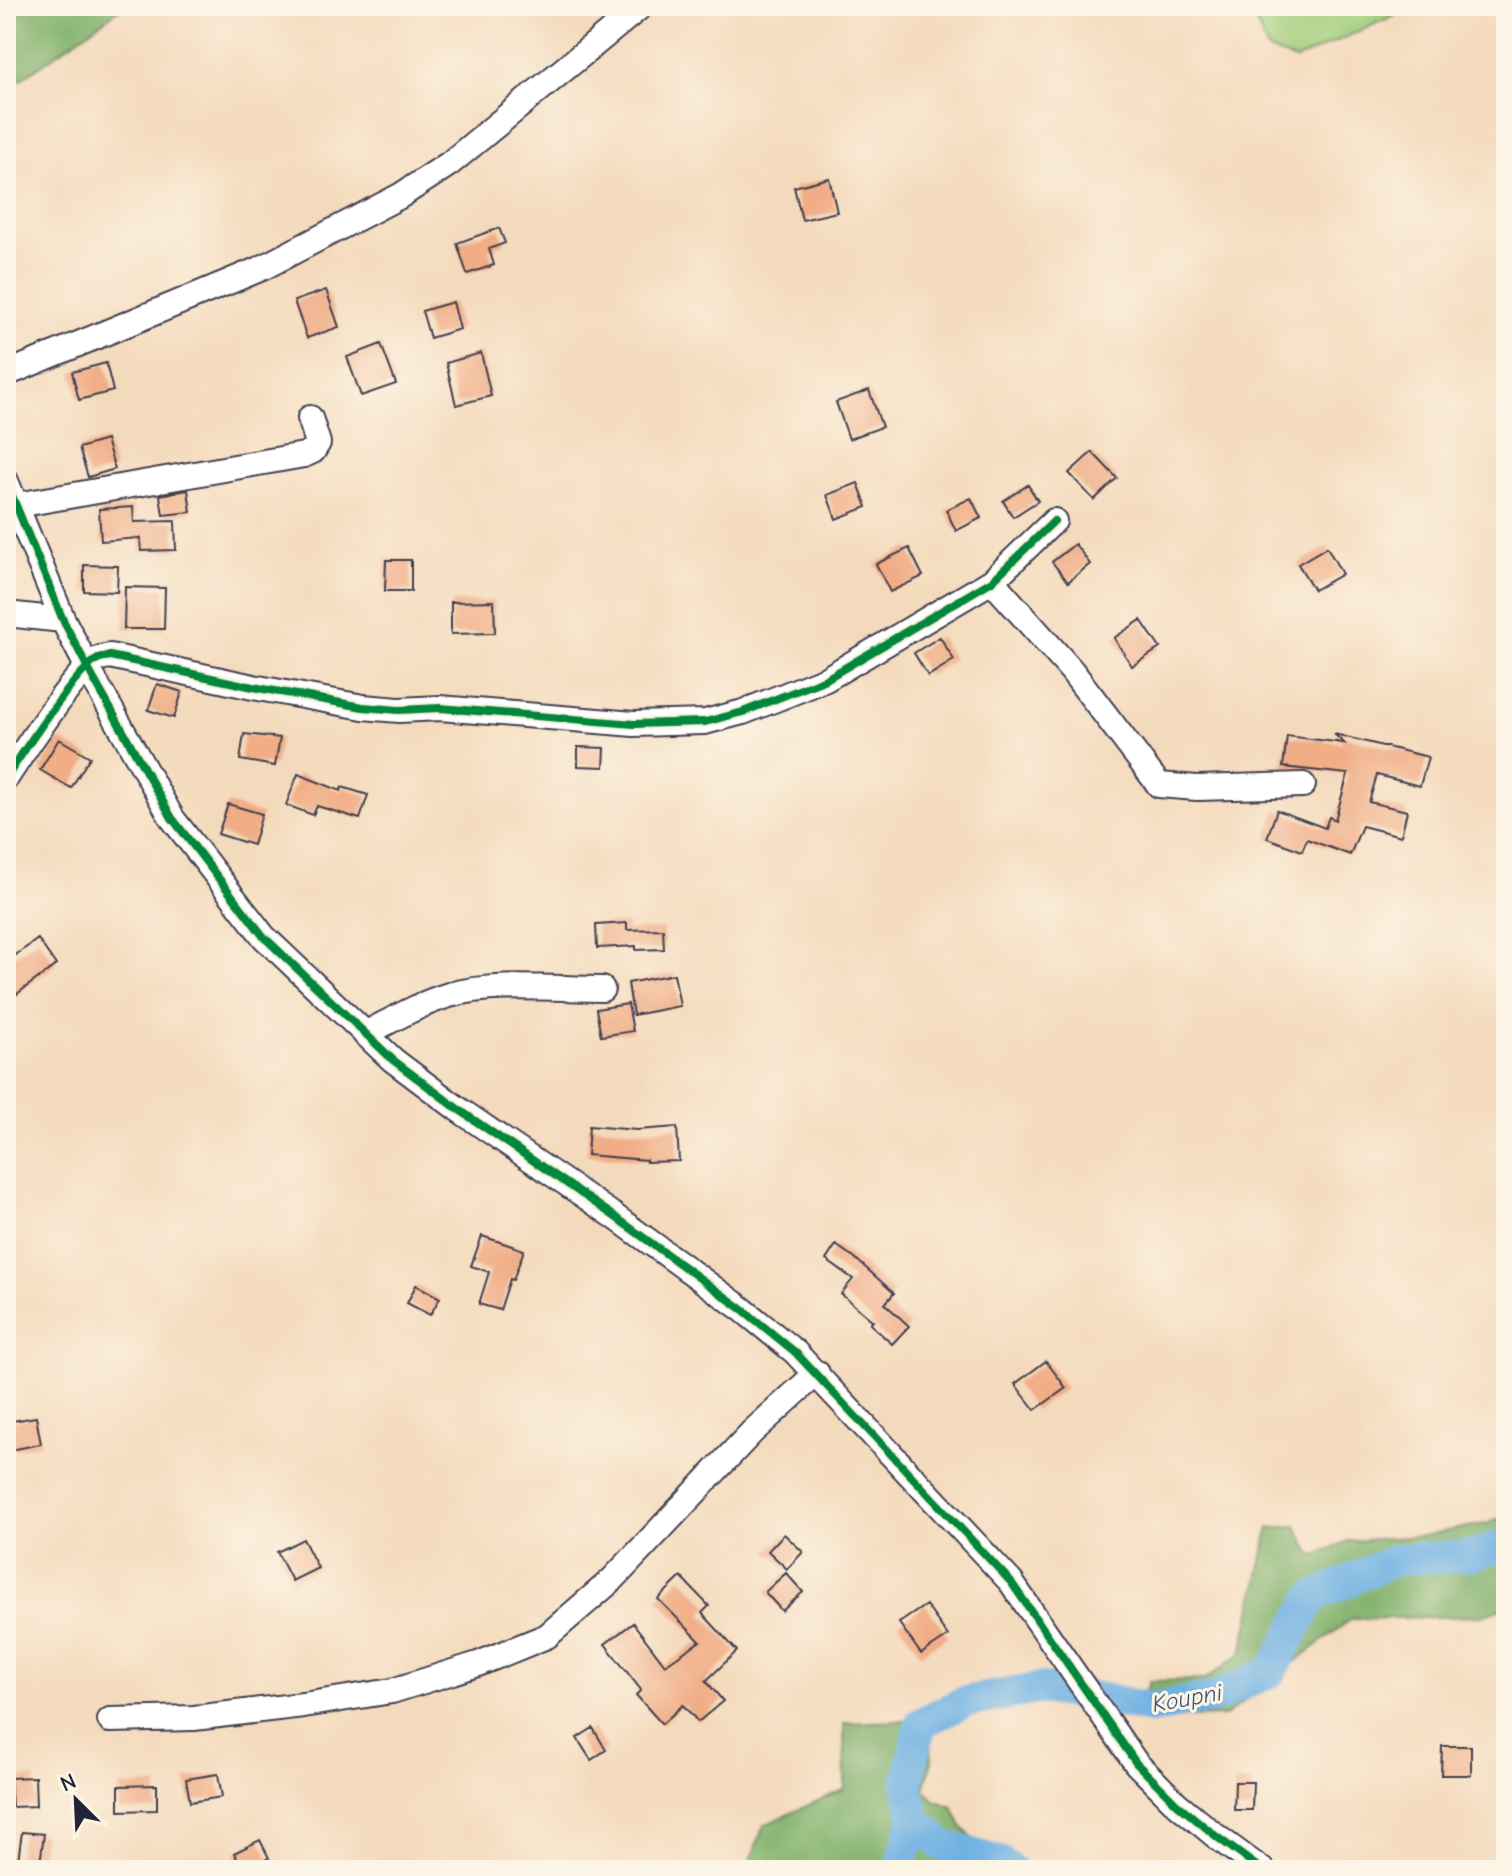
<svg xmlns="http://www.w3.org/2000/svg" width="1512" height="1876" viewBox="0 0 1512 1876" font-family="'Comic Neue',sans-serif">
  <rect width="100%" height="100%" fill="#fcf5e5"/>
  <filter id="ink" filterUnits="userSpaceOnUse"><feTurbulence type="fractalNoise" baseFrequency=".0125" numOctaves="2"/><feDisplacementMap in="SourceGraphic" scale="16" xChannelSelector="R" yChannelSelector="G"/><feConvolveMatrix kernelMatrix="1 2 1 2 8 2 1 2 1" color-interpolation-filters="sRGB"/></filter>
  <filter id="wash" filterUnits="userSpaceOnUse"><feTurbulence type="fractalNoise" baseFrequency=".006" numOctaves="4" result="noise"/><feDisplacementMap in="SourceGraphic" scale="32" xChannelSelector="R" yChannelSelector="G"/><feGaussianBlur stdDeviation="1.8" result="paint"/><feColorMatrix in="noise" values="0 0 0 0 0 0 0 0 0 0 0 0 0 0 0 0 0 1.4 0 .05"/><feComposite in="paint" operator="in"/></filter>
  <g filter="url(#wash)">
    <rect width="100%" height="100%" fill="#f4dabc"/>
    <path fill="#a0cd7a" stroke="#61785a" stroke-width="2" d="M1249,6H1406L1404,11L1295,60L1268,50Z"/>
    <path fill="#80b06a" stroke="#516952" stroke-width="2" d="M6,6H124L6,90Z
      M1506,1515V1606L1482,1616L1351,1619L1225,1716L1135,1718L1150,1681L1205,1680L1242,1653L1269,1528L1296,1526L1313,1556L1348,1541L1422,1536L1489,1523Z
      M929,1720L932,1761L924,1789L934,1800L953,1807L962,1827L1001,1870H747L764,1825L845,1789L844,1723Z"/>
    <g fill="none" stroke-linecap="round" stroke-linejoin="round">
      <path stroke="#6eb1e3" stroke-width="32" d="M915,1819L942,1845L1000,1862L1011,1870
        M899,1870L915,1819L907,1784L921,1723L964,1702L1042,1688L1152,1708L1216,1697L1272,1671L1313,1597L1397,1559L1470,1556L1506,1544"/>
    </g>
    <g id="blocks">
      <path fill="#f0ad86" d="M829,178L837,212L802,220L794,187Z
        M499,228L505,243L489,249L494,265L467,274L457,243Z
        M326,290L339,327L307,338L294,301Z
        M453,302L460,329L430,338L422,311Z
        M381,344L396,384L361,396L347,357Z
        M481,353L491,396L456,405L446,363Z
        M106,363L113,391L79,400L72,372Z
        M869,390L882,427L849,439L836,402Z
        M106,440L115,469L88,477L79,448Z
        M1092,452L1117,478L1094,500L1069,473Z
        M858,483L867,507L836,519L827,495Z
        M1028,485L1038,501L1013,517L1003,501Z
        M188,490L191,512L163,515L160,495Z
        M971,498L981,518L956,531L946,510Z
        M133,507L134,522L175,521L176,550L141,551L140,538L101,541L99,509Z
        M1075,544L1090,564L1068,582L1052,562Z
        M1327,547L1342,574L1314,590L1298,564Z
        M909,548L923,576L890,592L876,564Z
        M386,560H411V591H385Z
        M84,565L118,566L117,592L84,591Z
        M125,587L165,588L164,629H124Z
        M494,601L495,633L451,634V602Z
        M1141,620L1160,648L1132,666L1114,638Z
        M940,637L954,660L928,676L914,653Z
        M157,684L182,692L174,718L148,710Z
        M244,734L280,738L275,766L240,760Z
        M1334,734L1428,757L1420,786L1377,775L1369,802L1407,811L1401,836L1362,826L1350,855L1307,839L1302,851L1267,838L1277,810L1325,828L1329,817L1335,820L1348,774L1283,767L1287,736L1344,743Z
        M59,739L90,757L71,788L40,770Z
        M578,747L605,748L604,767L578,766Z
        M298,774L341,791L342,787L368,795L360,819L317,806L313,815L286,805Z
        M228,804L262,814L253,845L218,834Z
        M627,923V930L663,929L664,949L636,950V946L597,948L596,925Z
        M38,939L56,965L6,1002V962Z
        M674,974L680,1006L633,1015L628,983Z
        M628,1004L633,1031L601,1036L596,1009Z
        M589,1126L637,1130L677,1127L679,1161L646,1162V1160L587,1155Z
        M482,1236L524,1250L513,1280L510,1279L500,1310L479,1304L489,1272L471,1266Z
        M836,1245L856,1259L894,1293L885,1304L909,1326L892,1344L870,1324L873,1321L841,1294L853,1279L826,1260Z
        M416,1285L440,1298L430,1315L407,1303Z
        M1046,1361L1066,1388L1035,1410L1015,1384Z
        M36,1417L41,1444L6,1451V1422Z
        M784,1534L803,1552L787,1569L768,1551Z
        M303,1539L318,1568L292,1581L277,1552Z
        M786,1573L803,1592L782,1611L765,1592Z
        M681,1577L709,1606L702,1613L737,1651L706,1681L723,1701L698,1722L683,1705L662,1724L636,1695L641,1690L605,1644L633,1623L665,1665L700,1641L658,1599Z
        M926,1605L948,1636L921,1654L899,1623Z
        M593,1728L606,1750L591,1760L577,1738Z
        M1442,1746H1471V1775H1441Z
        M218,1774L222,1797L190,1802L186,1779Z
        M35,1777L36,1806L12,1807L10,1778Z
        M1235,1782H1253L1252,1810H1234Z
        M157,1785V1810L119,1811V1786Z
        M22,1832L44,1834L40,1863L18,1860Z
        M260,1840L269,1858L243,1870L234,1853Z"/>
    </g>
  </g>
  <g filter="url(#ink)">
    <use href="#blocks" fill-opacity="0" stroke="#423e4e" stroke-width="2"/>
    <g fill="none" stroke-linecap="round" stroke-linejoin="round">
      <defs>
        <path id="minor" d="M6,374L262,268L400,196L449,164L641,6
          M6,481L63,620L92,676L172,818L264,937L393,1060L458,1109L614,1216L742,1309L795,1352L1011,1582L1136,1763L1176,1803L1217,1837L1262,1870
          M17,505L304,455L313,451L318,443L310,418
          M992,581L1072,671L1159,785L1197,788L1303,785
          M6,614L63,620
          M6,778C22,754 76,670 98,659C101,657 106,657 110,656L253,687L363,707L399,710L440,708L634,724L705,722L743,712L826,679L992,581L1054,521
          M365,1034C392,1020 419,1004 449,995C494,982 555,989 602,989
          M110,1720L194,1718L303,1705L392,1691L478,1664L547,1636L613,1579L752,1432L817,1373"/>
      </defs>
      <use href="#minor" stroke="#423e4e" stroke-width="28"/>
      <use href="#minor" stroke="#fff" stroke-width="24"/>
      <defs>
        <path id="cycleway" d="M6,481L63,620L92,676L172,818L264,937L393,1060L458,1109L614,1216L742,1309L795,1352L1011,1582L1136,1763L1176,1803L1217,1837L1262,1870
          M6,778C22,754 76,670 98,659C101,657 106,657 110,656L253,687L363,707L399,710L440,708L634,724L705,722L743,712L826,679L992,581L1054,521"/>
      </defs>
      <use href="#cycleway" stroke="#fcf5e5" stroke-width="13"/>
      <use href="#cycleway" stroke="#00873e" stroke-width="8"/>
    </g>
  </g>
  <g text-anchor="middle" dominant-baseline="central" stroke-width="6" stroke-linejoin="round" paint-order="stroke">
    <g font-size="24" font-style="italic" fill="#3d5476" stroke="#fcf5e5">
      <text transform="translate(1187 1698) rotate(-10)">Koupni</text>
    </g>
  </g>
  <rect width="1512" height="1876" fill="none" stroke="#fcf5e5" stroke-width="32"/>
  <g transform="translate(76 1800) rotate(336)" stroke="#fcf5e5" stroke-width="6" paint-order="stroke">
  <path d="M0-6L14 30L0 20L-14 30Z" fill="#22223b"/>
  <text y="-12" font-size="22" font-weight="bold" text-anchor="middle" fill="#22223b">N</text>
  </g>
</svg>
